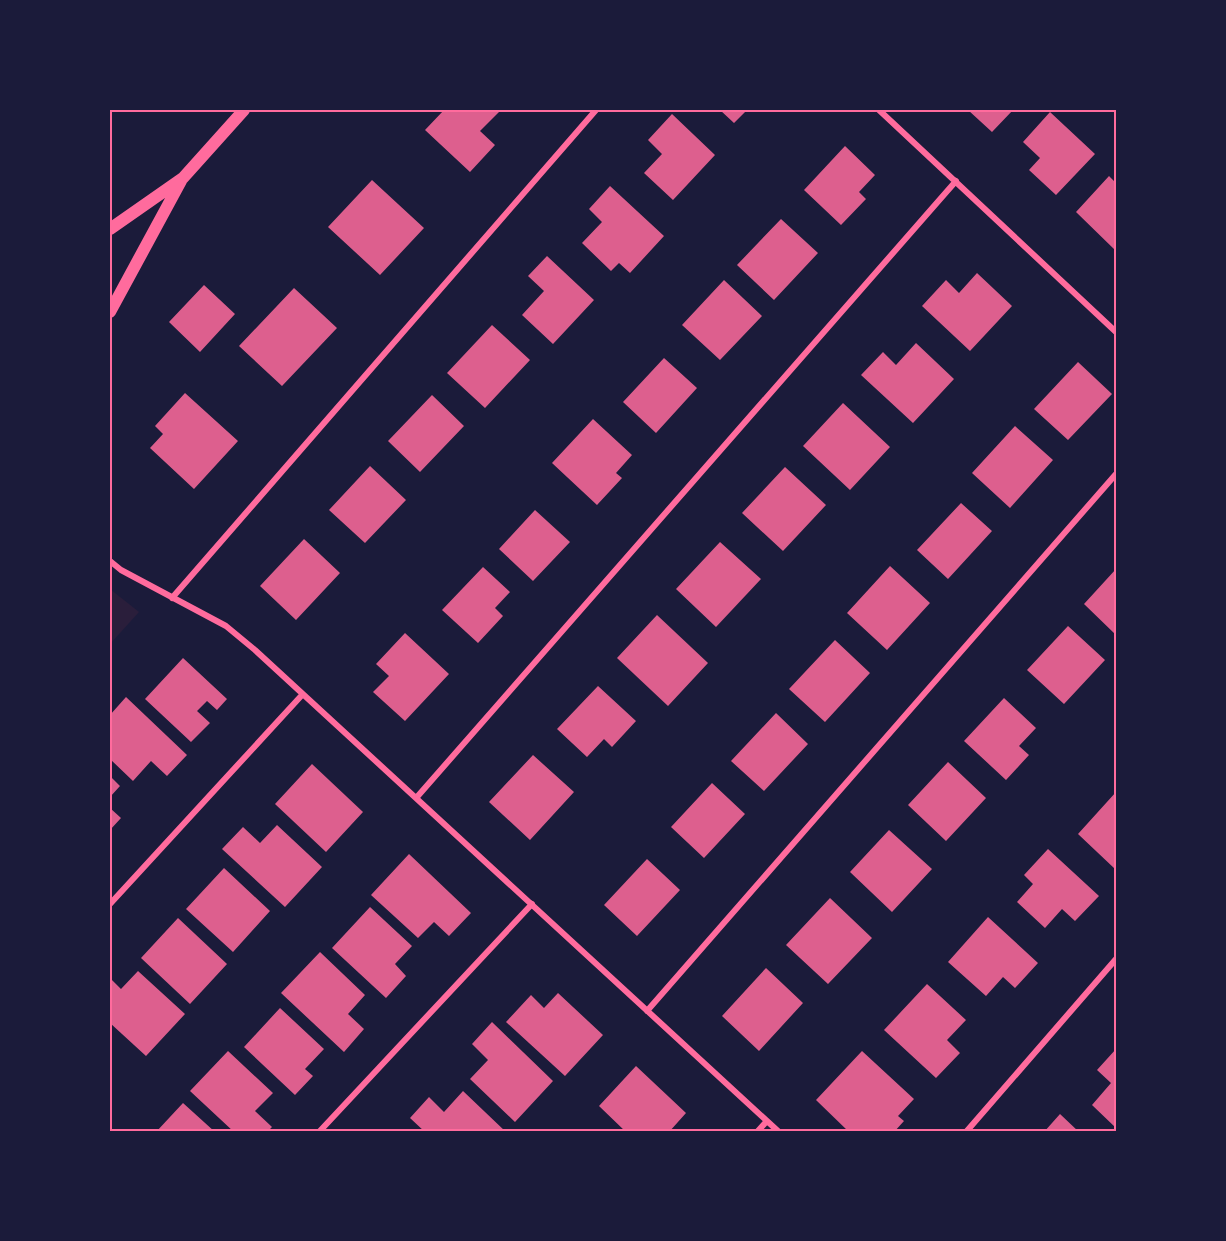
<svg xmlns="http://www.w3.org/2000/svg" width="1226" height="1241" viewBox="0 0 1226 1241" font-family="Overpass,sans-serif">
  <rect width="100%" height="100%" fill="#1b1b3a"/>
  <path fill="#2a1e3b" d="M110,589L139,612L110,644Z"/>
  <path fill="#dd5f8e" d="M444,110H501L480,131L495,145L470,172L425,130Z
    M720,110H747L734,123Z
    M968,110H1013L992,132Z
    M1050,112L1095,154L1056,195L1029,170L1040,158L1023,142Z
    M672,114L715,155L673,200L644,173L662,154L648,140Z
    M845,146L875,175L859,192L866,199L841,225L804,190Z
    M1109,176L1116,183V251L1076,212Z
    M372,180L424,228L380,275L328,227Z
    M610,186L664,236L630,273L619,263L611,271L582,243L602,222L589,209Z
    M781,219L818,253L774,300L737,265Z
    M547,256L594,300L553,344L522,315L544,291L528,276Z
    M977,273L1012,306L970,351L922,306L946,280L959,293Z
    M724,280L762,316L720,360L682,325Z
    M204,285L235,314L200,352L169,322Z
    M294,288L337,328L282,386L239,346Z
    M492,325L530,360L485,408L447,373Z
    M916,343L954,379L913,423L861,375L883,352L896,365Z
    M664,358L697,388L656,433L623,402Z
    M1078,362L1112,394L1068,440L1034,409Z
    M185,393L238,441L194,489L150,448L163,434L155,426Z
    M432,395L464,426L420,472L388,441Z
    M843,403L890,447L850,490L803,446Z
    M593,419L632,455L616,473L622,478L597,505L552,463Z
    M1015,426L1053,460L1010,508L972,473Z
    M370,466L406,500L365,543L329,510Z
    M785,467L826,505L783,551L742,513Z
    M961,503L992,531L948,579L917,550Z
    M535,510L570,542L533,581L499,549Z
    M304,539L340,573L296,620L260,586Z
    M720,542L761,579L716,627L676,589Z
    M890,566L930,603L887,650L847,613Z
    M483,567L510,592L495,608L503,616L478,643L442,610Z
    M1116,569V635L1084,604Z
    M657,615L708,663L668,706L617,658Z
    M1068,626L1105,660L1064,704L1027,670Z
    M405,633L449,674L405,721L373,692L389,676L376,664Z
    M835,640L870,673L825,722L789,689Z
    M183,658L227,699L217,710L207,701L197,711L210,723L191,742L145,699Z
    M598,686L636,721L612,747L604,739L587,757L557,729Z
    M126,697L187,755L167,776L151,761L133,781L110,759V715Z
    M1004,698L1036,728L1019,746L1029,755L1006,780L964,741Z
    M776,713L808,744L764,791L731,761Z
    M533,755L574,792L530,840L489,802Z
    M948,762L986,798L946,841L908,805Z
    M312,764L363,812L326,852L275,804Z
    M110,776L120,786L110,797Z
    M712,783L745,814L704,858L671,827Z
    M1116,792V867L1115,869L1078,834Z
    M110,808L121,818L110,830Z
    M277,825L322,867L285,907L222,849L243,827L260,843Z
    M889,830L932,869L892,912L850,872Z
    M1048,849L1099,896L1075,921L1062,909L1045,928L1017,902L1033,884L1024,875Z
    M409,854L471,913L449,936L434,922L418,938L371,895Z
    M647,859L680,890L637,936L604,905Z
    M224,868L270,911L233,952L186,909Z
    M830,898L872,938L828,984L786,945Z
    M370,907L412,946L395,964L406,976L386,998L332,948Z
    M988,917L1038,963L1015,988L1003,977L986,996L948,962Z
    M178,918L227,964L190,1004L141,958Z
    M320,952L365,995L348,1014L364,1029L344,1052L281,993Z
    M766,968L803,1003L759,1051L722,1016Z
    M138,971L185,1014L146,1056L110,1023V978L121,989Z
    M927,984L966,1020L947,1040L960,1053L936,1078L884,1030Z
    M558,993L603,1035L565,1076L506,1022L531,995L544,1008Z
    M280,1008L324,1049L305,1069L313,1076L295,1095L244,1047Z
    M492,1022L553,1081L515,1122L470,1079L488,1060L472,1044Z
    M1116,1049V1128L1092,1105L1111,1083L1097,1070Z
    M228,1051L273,1093L255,1111L272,1127L267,1132H234L190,1091Z
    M862,1051L914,1099L898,1116L904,1121L894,1132H849L816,1100Z
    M636,1066L686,1113L669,1132H626L599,1106Z
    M463,1091L506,1132H425L410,1118L429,1097L444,1112Z
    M183,1103L215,1132H156Z
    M1060,1114L1079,1132H1044Z"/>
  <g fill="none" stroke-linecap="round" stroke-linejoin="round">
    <path stroke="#ff6b9d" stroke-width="6" d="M879,110L1116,332
      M110,561L121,570L226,626L255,650L779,1132
      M172,598L596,110
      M417,797L956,181
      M110,904L302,695
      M647,1011L1116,474
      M319,1132L532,904
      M757,1132L767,1121
      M966,1132L1116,959"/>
    <path stroke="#ff6b9d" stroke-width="12" d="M110,229L183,178L244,110
      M110,312L181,181"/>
  </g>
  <rect width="1226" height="1241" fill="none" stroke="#1b1b3a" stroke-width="222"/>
  <rect x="111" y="111" width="1004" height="1019" fill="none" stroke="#ff6b9d" stroke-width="2"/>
</svg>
